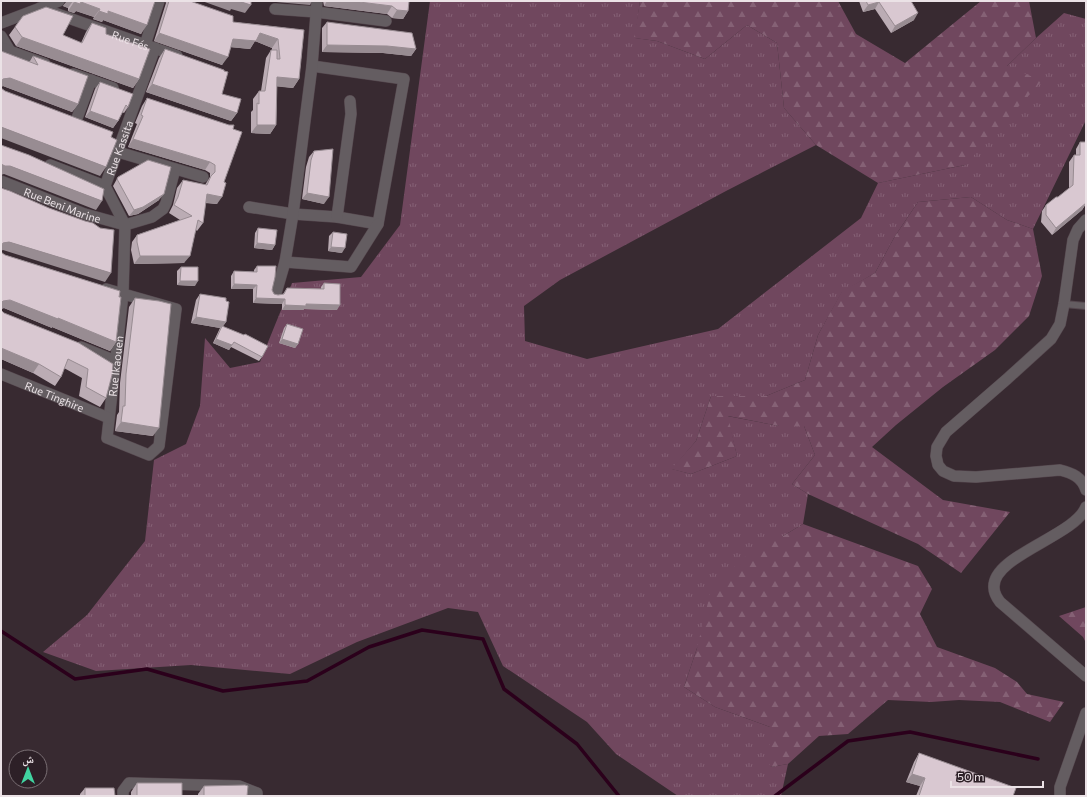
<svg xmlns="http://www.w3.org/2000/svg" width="1087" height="797" viewBox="0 0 1087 797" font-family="Commissioner,'Noto Naskh Arabic',sans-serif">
  <defs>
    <pattern id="grass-tufts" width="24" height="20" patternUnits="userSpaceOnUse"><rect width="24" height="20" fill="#70475e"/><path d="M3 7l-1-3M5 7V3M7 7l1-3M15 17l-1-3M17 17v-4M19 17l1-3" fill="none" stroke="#856175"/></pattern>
    <pattern id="forest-firs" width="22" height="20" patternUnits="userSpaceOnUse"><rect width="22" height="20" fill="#70475e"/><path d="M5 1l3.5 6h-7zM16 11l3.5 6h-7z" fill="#856175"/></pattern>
  </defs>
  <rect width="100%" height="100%" fill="#382a31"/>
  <path fill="url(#grass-tufts)" d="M430,1H640L635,38L657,41L705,59L747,25L777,43L784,108L816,145L726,191L560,280L524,306L525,341L587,359L718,329L861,218L878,183L965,165L1007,66L1036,38L1064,13L1086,19V120L1033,229L1007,220L971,197L918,202L895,236L875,273L842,292L818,335L805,380L766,396H711L696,441L672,469L691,474L737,456L727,416L779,426H804L815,455L792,484L808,494L803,524L783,536L697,648L684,687L715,707L770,727V767L788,764L781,796H678L616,754L587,722L503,666L478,612L448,608L357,642L290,674L191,665L96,671L43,652L87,615L145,541L154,460L186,444L200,406L205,338L230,368L260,362L292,283L361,277L400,225Z"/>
  <path fill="url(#forest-firs)" d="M640,1H838L856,34L905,63L981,1H1029L1036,38L1007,66L1042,81L965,165L878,183L816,145L784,108L777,43L747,25L705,59L657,41L634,38Z
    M971,197L1007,220L1033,229L1042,276L1029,316L995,350L943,387L896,425L872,447L943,500L1010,512L961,573L918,544L808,494L792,484L815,455L804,426H779L728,416L737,456L691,474L671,469L696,441L711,396H766L805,380L818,335L842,291L875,273L895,236L918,202Z
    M803,524L918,566L932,589L920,614L937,647L995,668L1017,682L1027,694L1064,702L1050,722L1000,702L959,700L931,702L888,700L848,734L819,736L788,764L770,767V727L715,707L684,687L697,648L710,594L741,559L783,536Z
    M1086,607V643L1083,637L1059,616Z"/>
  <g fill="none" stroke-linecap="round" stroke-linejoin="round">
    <path stroke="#2b001b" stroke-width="3.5" d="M1,631L75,679L147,669L223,691L307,681L369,647L422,630L483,639L504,689L577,744L619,796
      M775,796L848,741L910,732L1038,759"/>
    <defs>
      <path id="service" d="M1064,304L1086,306"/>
      <g id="minor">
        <path id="s1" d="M40,8L177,56"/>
        <path d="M275,9L316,12L386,21"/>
        <path d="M1,23L59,1"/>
        <path d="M1,36L10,51"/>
        <path d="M145,45L159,1"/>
        <path d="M1,48L45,64"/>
        <path d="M73,74L113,88"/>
        <path d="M76,121L91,80"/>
        <path d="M118,152L203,177"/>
        <path d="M50,165L105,186"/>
        <path id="s2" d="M1,181L85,214L125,225L152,217L163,209L166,203L175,169"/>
        <path d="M249,207L293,214L337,217L378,224L404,79L312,66"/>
        <path d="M337,217L351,114L350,101"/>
        <path d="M1086,220L1078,229L1073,240L1064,304L1060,324L1051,339L1007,379L946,432L937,447L936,456L938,465L943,471L954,476L976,477L1060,470C1072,473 1082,477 1086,490"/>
        <path d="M285,262L351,267L378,224"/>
        <path id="s3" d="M106,289L176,309L159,446L149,455L107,438L123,294L125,225L105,186L155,48"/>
        <path d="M276,293L285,262L293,214L312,66L317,1"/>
        <path d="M81,347L116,361"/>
        <path id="s4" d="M1,374L109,418"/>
        <path d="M1086,507C1075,536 991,556 994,588C994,593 997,598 1000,602L1086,676"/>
        <path d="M123,796V791L129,783L239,786L257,793V796"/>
        <path d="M1060,796V787L1086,713"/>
      </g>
    </defs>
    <use href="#service" stroke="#55474e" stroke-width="8"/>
    <use href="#minor" stroke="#55474e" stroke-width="12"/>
    <use href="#service" stroke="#645d61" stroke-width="6"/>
    <use href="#minor" stroke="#645d61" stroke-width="11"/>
  </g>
  <path fill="#bbacb4" d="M67,1H155L141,34L103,20L102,22L93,19L94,17L76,11L74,13L68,11V8L63,6Z
    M165,1H190L233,22L304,30L299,79L293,88L277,86L276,125L270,134L251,133V112L253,110V99L259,91H261L266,58L271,50H272V48L255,41L250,49L231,47L222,65L154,41L166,3Z
    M323,1H409L408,11L403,19L392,18L387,14L324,6Z
    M859,1H911L914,20L891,33L875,9L863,12Z
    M23,16L63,35L81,43L86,32L92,23L106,34L139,79L133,88L16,46L9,35Z
    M327,22L416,49L411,56L383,53L322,52V28Z
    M165,49L222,94L237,113L231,121L146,92L159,58Z
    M33,56L78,104L72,112L3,86L1,87L30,61Z
    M100,82L128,107L124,113L122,112L118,121L113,128L85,117L95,89Z
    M147,98L233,129L224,182L217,204L205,203L203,223L197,231L196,230L184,263L134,264L131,250L132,242L137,235L180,220L169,213L173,205L177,188L183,180L205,185L210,177V173L205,170L128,147L137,124L135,123L142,106Z
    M1080,142L1086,204L1082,210L1052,235L1041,222L1042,211L1046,205L1058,197L1069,188V162L1074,155H1076V149Z
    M314,151L324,204L302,199L306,167L309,157Z
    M118,177L159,200L138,214L129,216L113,186Z
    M258,228L275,245L272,250L254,248L255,233Z
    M333,232L342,253L328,251L329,236Z
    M1,251L2,253L5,255L120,291L119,297H121L116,342L110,351L52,327V328L4,308L1,309V310L4,313L79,343L113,364L112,375L106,398L100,407L79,396L82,378L64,368L61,377L55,386L33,373L1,359Z
    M257,266L274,294L278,295L283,294L287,288L321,289V287L324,283L337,310L304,309L303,310H282V304L253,303V289H231V276L234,271L254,272V270Z
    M181,267L195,286L177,285V271Z
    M200,294L226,301V322L223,326L262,357L259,361L231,347L229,350L213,343L220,328L191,323L196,300Z
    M135,298L153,436L115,431L117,415L119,412L120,383L129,307Z
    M287,324L298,344L295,348L279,343L284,328Z
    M919,753L1013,796H916L920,786L906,782L914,762Z
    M137,783L182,796H131V792Z
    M204,786L247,796H198V794Z
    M85,788L115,796H80V794Z"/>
  <path fill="#988c92" d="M67,1H73L68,8L63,6Z
    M202,1H238L251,5L245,13L231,9L230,11Z
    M277,1H312L310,5L276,2Z
    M327,1H351L392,6L387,14L324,6Z
    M74,2H81L100,9L94,17L76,11L74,13L68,11Z
    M879,2L875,9L863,12L868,5Z
    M397,10L408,11L403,19L392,18Z
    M99,11H108L147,25L141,34L103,20L102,22L93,19Z
    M918,13L914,20L891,33L895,26Z
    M159,33L228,57L222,65L154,41Z
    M260,33L278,39L272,48L255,41L250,49L228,47L233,39Z
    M22,37L139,79L133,88L16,46Z
    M327,45L387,46L416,49L411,56L383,53L322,52Z
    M277,77L299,79L293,88L271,86Z
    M10,78L78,104L72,112L3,86L1,87V82L3,79Z
    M152,84L237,113L231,121L146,92Z
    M90,111L118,121L113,128L85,117Z
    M257,125H276L270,134L251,133Z
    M1,127L106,167L100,176L1,138Z
    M133,139L210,162L205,170L128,147Z
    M1,164L10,166L102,201L96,210L4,174L1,175Z
    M307,193L329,197L324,204L302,199Z
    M164,194L159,200L138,214L129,216L134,210Z
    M207,194L222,197L217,204L201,202Z
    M1086,203L1082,210L1052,235L1056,228Z
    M9,242L111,273L105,282L3,250L1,251V245L3,243Z
    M257,243L275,245L272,250L254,248Z
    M331,247L345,248L342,253L328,251Z
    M140,256H190L184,263L134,264Z
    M180,281H198L195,286L177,285Z
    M234,284L257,285L253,289H231Z
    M256,298L285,299L282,304L253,303Z
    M10,300L58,318L116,342L110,351L52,327V328L4,308L1,309V303L3,301Z
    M306,304L340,305L337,310L304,309L303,310H282L285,305Z
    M196,317L226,322L221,329L222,326L220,328L191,323Z
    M216,339L232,345L229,350L213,343Z
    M282,339L298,344L295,348L279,343Z
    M1,348L39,364L33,373L1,359Z
    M121,422L159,428L153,436L115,431Z
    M912,774L925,778L920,786L906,782Z"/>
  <path fill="#d9c8d1" stroke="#988c92" d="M74,1H155L147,25L108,11V14L99,11L100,9L81,2L80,4L74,2Z
    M169,1H190L233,16V22L304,30L299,79L277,77L276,125H257V103L259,104V91H265L271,50H277V59H280L278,39L260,33L256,41L233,39L228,57L159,33Z
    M238,1H251V5Z
    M351,1H409L408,11L397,10L392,6Z
    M866,1H911L918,13L895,26L879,2L868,5Z
    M46,7L73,16L63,35L82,43L92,23L106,28V34L150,49L139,79L22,37L15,27L23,16Z
    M327,22L412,33L416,49L387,46L327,45Z
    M165,49L224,70V71L228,72L222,94L241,99L237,113L152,84Z
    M1,51L38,65L33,56L88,76L78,104L10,78L3,79L1,83Z
    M100,82L133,94L128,107L126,105L118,121L90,111Z
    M1,87V88L5,91L113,132L111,137L117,140L106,167L1,127Z
    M147,98L229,125H234L233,129L242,132L224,182L226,183L222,197L207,194L203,223L198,220L190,256H140L137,242V235L192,216L174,205L178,197L183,180L207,185L211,176L215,172V165L210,162L133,139L143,116L141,115Z
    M1080,142H1086V203L1056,228L1046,215V205L1056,197H1058L1073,185L1074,155H1080Z
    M1,145L29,155L104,189L102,201L10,166H5L1,164Z
    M333,149L329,197L307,193L311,160L314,151Z
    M148,160L171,167L164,194L143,207L134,210L117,179L118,177Z
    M1,188L10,191L49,208L85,221L93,223L100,228L114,230L111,273L9,242L3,243L1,247Z
    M258,228L277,230L275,245L257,243Z
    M333,232L347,234L345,248L331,247Z
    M1,251L2,253L5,255L120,291L119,297H121L116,342L58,318V319L10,300L3,301L1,303Z
    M257,266H276L275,277L272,290L274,294L278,295L284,294L287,288L324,289V283L340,284V305L306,304V306L285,305V299L256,298L257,285L234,284V271L257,272Z
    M181,267H198V281H180Z
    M200,294L226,298V301L229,302L226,322L196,317Z
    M135,298L159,301L171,304L159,428L121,422L123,406H125L126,374Z
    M1,308V310L4,313L79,343L113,364L112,375L106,398L86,387L88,369L68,359L61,377L39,364L1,348Z
    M287,324L303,329L298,344L282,339Z
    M222,326L244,335L245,334L268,346L262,357L234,342L232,345L216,339Z
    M919,753L1016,788L1013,796H919L925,778L912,774Z
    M137,783H182V796H137Z
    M245,785L248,786L247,796H204V786Z
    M85,788H114L115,796H85Z"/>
  <g text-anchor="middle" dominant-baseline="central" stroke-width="4" stroke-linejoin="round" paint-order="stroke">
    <g font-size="11" fill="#ebe2e6" stroke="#2d2027">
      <text stroke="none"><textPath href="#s1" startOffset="96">Rue Fés</textPath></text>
      <text stroke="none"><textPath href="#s3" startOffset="568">Rue Kassita</textPath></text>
      <text stroke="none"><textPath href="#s2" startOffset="66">Rue Beni Marine</textPath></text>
      <text stroke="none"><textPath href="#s3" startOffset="342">Rue Ikaouen</textPath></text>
      <text stroke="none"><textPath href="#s4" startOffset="58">Rue Tinghire</textPath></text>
    </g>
  </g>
  <rect width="1087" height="797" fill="none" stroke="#ebe2e6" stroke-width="4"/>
  <g transform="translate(28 769)"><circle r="19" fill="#2d2027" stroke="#796e73"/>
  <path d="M0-3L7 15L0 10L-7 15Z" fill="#41d4a1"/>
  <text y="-6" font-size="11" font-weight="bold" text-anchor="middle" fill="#ebe2e6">ش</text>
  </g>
  <path d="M951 781v6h92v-6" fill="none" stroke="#ebe2e6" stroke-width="2"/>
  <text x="957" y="781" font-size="12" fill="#ebe2e6" stroke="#2d2027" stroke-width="3" paint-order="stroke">50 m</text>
</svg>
